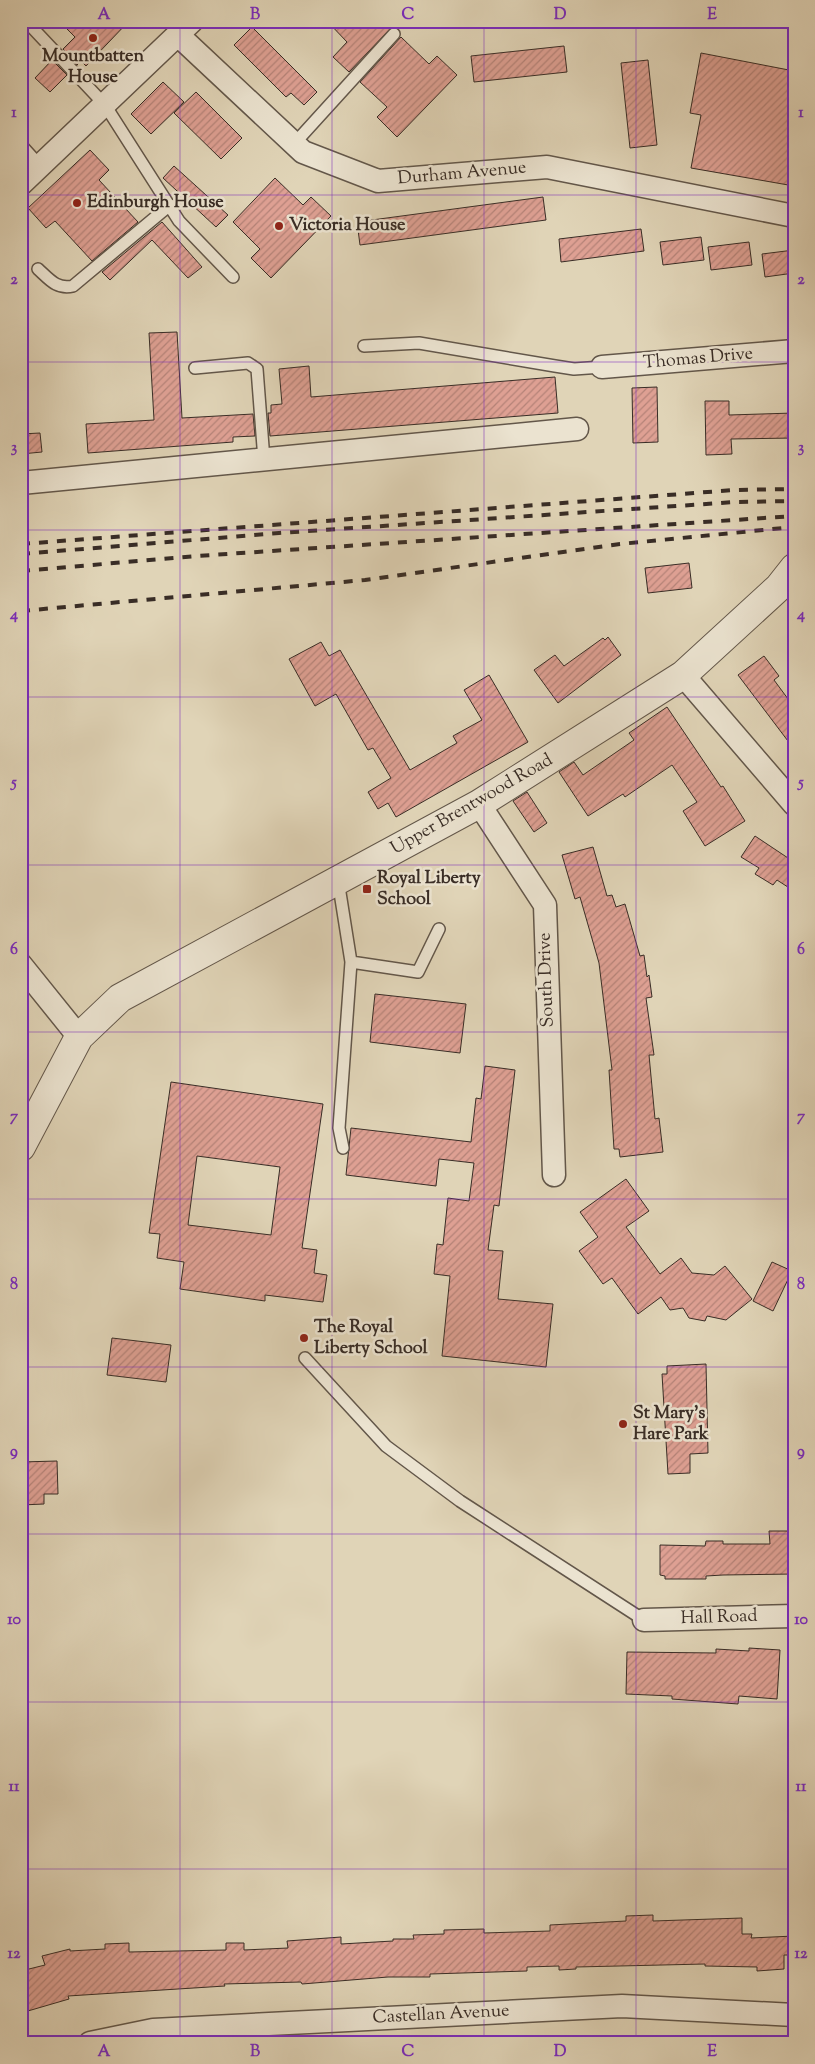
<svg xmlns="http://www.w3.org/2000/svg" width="815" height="2064" viewBox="0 0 815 2064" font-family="'Sorts Mill Goudy',serif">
  <defs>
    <pattern id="building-hatch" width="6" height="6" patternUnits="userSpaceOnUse" patternTransform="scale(1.25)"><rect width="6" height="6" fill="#dea093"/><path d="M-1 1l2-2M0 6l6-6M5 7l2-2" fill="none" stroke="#b58378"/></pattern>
  </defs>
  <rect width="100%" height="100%" fill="#e0d4b7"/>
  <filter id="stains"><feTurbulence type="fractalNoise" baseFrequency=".004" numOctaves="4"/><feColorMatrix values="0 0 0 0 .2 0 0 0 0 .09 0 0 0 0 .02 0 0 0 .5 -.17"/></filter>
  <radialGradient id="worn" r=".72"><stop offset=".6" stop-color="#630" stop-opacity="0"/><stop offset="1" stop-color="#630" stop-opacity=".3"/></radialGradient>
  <path fill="url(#building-hatch)" stroke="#392d26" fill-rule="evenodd" d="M59,21H129L86,66L81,61L77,65L63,49L75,37Z
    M327,21H384L391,28L349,72L333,57L347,42Z
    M252,27L317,92L304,105L291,93L286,97L234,45Z
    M401,37L429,64L437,56L457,75L397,137L377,117L387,107L360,82Z
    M564,46L567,72L474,82L471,56Z
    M701,53L794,71V186L691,168L701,115L690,113Z
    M52,60L67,75L50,92L35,78Z
    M648,60L657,145L630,148L621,63Z
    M163,82L184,102L151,134L131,114Z
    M196,92L242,138L221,159L174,113Z
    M90,150L109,170L99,180L138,222L92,261L55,221L46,228L28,208Z
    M174,166L228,215L216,227L163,178Z
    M275,178L303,205L311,197L331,216L271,278L251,258L260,249L233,222Z
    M543,197L546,220L360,245L357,222Z
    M162,222L202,267L188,278L152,240L110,280L102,272Z
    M641,229L644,251L561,262L559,239Z
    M701,237L704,260L663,265L660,242Z
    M749,242L752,265L711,270L708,247Z
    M794,250V273L765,277L762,254Z
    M177,332L182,418L253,414L255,436L233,437V442L88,453L86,424L154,420L149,333Z
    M309,366L311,397L555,377L558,413L270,436L268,413H271V405L282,404L279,369Z
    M657,387L658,442L633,443L632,388Z
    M705,401H729V415L794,413V438L731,439L732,454L706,455Z
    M40,433L42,452L21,454V434Z
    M689,563L692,588L648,593L645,568Z
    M608,637L621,655L558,703L534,670L555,655L564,666L603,638L605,640Z
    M321,642L329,656L340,650L410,770L457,743L453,736L482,720L464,690L489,675L528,742L396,817L388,803L378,809L368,792L391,778L373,748L368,750L336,694L315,706L289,659Z
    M764,656L779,676L774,680L794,707V749L738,675Z
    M667,707L721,787L723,786L745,821L705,846L683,811L697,802L672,765L625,797L623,794L588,816L559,772L574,762L583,775L634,740L629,733Z
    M527,792L547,823L534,832L513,801Z
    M755,836L794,862V891L777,880L773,885L755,874L759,868L741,857Z
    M593,847L607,896L612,895L616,907L625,904L640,956L644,955L647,977L649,975L652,997L646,998L654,1055H649L655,1119L659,1118L663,1152L620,1157L619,1149H614L609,1070H612L599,963L580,897L575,899L562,855Z
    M375,994L466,1004L460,1053L370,1042Z
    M485,1066L515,1070L499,1206L494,1205L488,1250L503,1251L498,1299L553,1304L546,1367L442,1356L450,1276L434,1274L437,1244L443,1245L448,1198L469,1201L474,1163L439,1159L436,1186L346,1175L351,1128L471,1142L476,1098L481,1099Z
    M171,1082L323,1104L302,1248L317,1250L314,1273L327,1275L323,1302L265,1295V1301L180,1289L184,1262L157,1258L160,1234L149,1233ZM197,1156L280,1167L271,1235L188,1225Z
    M626,1179L649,1211L626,1227L660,1274L681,1258L692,1273L714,1275L725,1266L752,1299L726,1320L707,1316L705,1321L689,1318L683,1308L670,1310L661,1297L638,1314L612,1278L603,1284L579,1251L598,1237L580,1212Z
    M772,1262L792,1271L773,1311L753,1301Z
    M112,1338L171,1345L166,1382L107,1375Z
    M706,1364L708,1453L690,1454V1473L668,1474L662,1374H667V1366Z
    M57,1461L58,1494H44V1504L21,1505V1462Z
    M769,1531H788V1545H794V1574L723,1575L706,1576V1579H665V1576L660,1575V1545L705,1546L706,1541H723V1544H770Z
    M749,1648L780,1650L777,1699L739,1696L738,1704L672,1699V1696L626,1694L627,1652L716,1653V1649L749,1651Z
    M653,1915V1921L742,1918V1934H752L751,1938L794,1936V1955H784V1969L757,1971V1967L705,1966V1964L576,1967V1969L559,1970V1966L527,1967V1971L430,1974V1977H388L302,1984L301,1982L224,1984L225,1986L68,1996L69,1999L21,2013V1971L45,1965L42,1956L70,1949V1951L105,1949V1944L129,1943V1952L226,1950V1943H244V1950L288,1948L287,1941L341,1937V1944L393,1941V1939H414L413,1935L444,1934V1930L484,1929V1933L550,1931V1925L626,1921V1916Z"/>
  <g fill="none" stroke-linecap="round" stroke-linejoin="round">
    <defs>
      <path id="service" d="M26,21L105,105L179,221L233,277
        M294,144L394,34
        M21,145L40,166
        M38,269C49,279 57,290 73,286L170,205
        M364,346L419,343L555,366L574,369L602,367
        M195,368L248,363L257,369L264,460
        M338,880L351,962L418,972L439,929
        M343,1148L339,1128L351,962
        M305,1358L386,1446L460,1501L644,1620"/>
      <path id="minor" d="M178,35L303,152L378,181L547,167L794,216
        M21,184L192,21
        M602,367L794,351
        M21,483L577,429
        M683,675L794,804
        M479,804L545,905L554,1175
        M21,965L79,1037
        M644,1620L794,1616
        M90,2043L153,2030L622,2006L794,2015"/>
      <path id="tertiary" d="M21,1147L79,1037L120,998L479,804L683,675L779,587L794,568"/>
    </defs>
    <use href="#service" stroke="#63574a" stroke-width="14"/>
    <use href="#minor" stroke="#63574a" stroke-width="25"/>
    <use href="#tertiary" stroke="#63574a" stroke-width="30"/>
    <use href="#service" stroke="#ebe3d0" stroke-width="11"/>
    <use href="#minor" stroke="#ebe3d0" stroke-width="22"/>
    <use href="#tertiary" stroke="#ebe3d0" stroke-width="28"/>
    <path stroke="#392d26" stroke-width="4" stroke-dasharray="9 9" stroke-linecap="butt" d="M21,544L734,490L794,489
      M21,554L279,533L735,502L794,501
      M21,571L197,556L794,516
      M21,611L365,580L620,544L794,527"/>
  </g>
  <path fill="none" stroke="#7b2cbf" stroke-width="1" stroke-opacity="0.55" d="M180,21V2043M332,21V2043M484,21V2043M636,21V2043M21,195H794M21,362H794M21,530H794M21,697H794M21,865H794M21,1032H794M21,1199H794M21,1367H794M21,1534H794M21,1702H794M21,1869H794"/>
  <g fill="#8f2418" stroke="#ebe3d0" stroke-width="2">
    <circle cx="93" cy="38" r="5"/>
    <circle cx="77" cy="203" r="5"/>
    <circle cx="279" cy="226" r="5"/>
    <rect x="362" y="884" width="10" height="10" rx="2.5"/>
    <circle cx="304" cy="1338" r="5"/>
    <circle cx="623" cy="1424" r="5"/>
  </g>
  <g text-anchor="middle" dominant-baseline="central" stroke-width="5" stroke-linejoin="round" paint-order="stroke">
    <g font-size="18" font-weight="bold" fill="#392d26" stroke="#ebe3d0" text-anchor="start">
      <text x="93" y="57" text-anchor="middle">Mountbatten<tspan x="93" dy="21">House</tspan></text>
      <text x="87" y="203">Edinburgh House</text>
      <text x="289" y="226">Victoria House</text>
      <text x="377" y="879">Royal Liberty<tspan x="377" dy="21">School</tspan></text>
      <text x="314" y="1328">The Royal<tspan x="314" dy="21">Liberty School</tspan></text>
      <text x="633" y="1414">St Mary's<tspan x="633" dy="21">Hare Park</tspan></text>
    </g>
    <g font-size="18" fill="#392d26" stroke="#ebe3d0">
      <text transform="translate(462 174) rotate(-5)">Durham Avenue</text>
      <text transform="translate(698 359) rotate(-5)">Thomas Drive</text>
      <text transform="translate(472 805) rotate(-30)">Upper Brentwood Road</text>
      <text transform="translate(547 980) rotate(-92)">South Drive</text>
      <text transform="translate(719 1618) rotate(-2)">Hall Road</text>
      <text transform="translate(441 2015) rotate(-3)">Castellan Avenue</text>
    </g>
  </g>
  <rect width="815" height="2064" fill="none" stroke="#e0d4b7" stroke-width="55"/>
  <rect x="28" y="28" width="760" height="2008" fill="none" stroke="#7b2cbf" stroke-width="2"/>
  <g font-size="16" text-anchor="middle" font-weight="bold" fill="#7b2cbf">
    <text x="104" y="19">A</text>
    <text x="255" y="19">B</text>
    <text x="408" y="19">C</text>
    <text x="560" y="19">D</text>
    <text x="712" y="19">E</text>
    <text x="14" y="117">1</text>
    <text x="801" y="117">1</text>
    <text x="14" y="284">2</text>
    <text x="801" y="284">2</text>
    <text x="14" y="452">3</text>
    <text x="801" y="452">3</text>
    <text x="14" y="619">4</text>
    <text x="801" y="619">4</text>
    <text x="14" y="787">5</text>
    <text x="801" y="787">5</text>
    <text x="14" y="954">6</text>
    <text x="801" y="954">6</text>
    <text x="14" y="1121">7</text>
    <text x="801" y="1121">7</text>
    <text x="14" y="1289">8</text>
    <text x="801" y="1289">8</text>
    <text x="14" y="1456">9</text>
    <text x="801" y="1456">9</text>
    <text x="14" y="1624">10</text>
    <text x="801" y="1624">10</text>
    <text x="14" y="1791">11</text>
    <text x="801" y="1791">11</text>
    <text x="14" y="1958">12</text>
    <text x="801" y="1958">12</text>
    <text x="104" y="2056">A</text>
    <text x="255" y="2056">B</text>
    <text x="408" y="2056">C</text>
    <text x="560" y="2056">D</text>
    <text x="712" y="2056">E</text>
  </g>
  <rect width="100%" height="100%" filter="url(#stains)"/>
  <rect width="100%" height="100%" fill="url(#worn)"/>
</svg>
